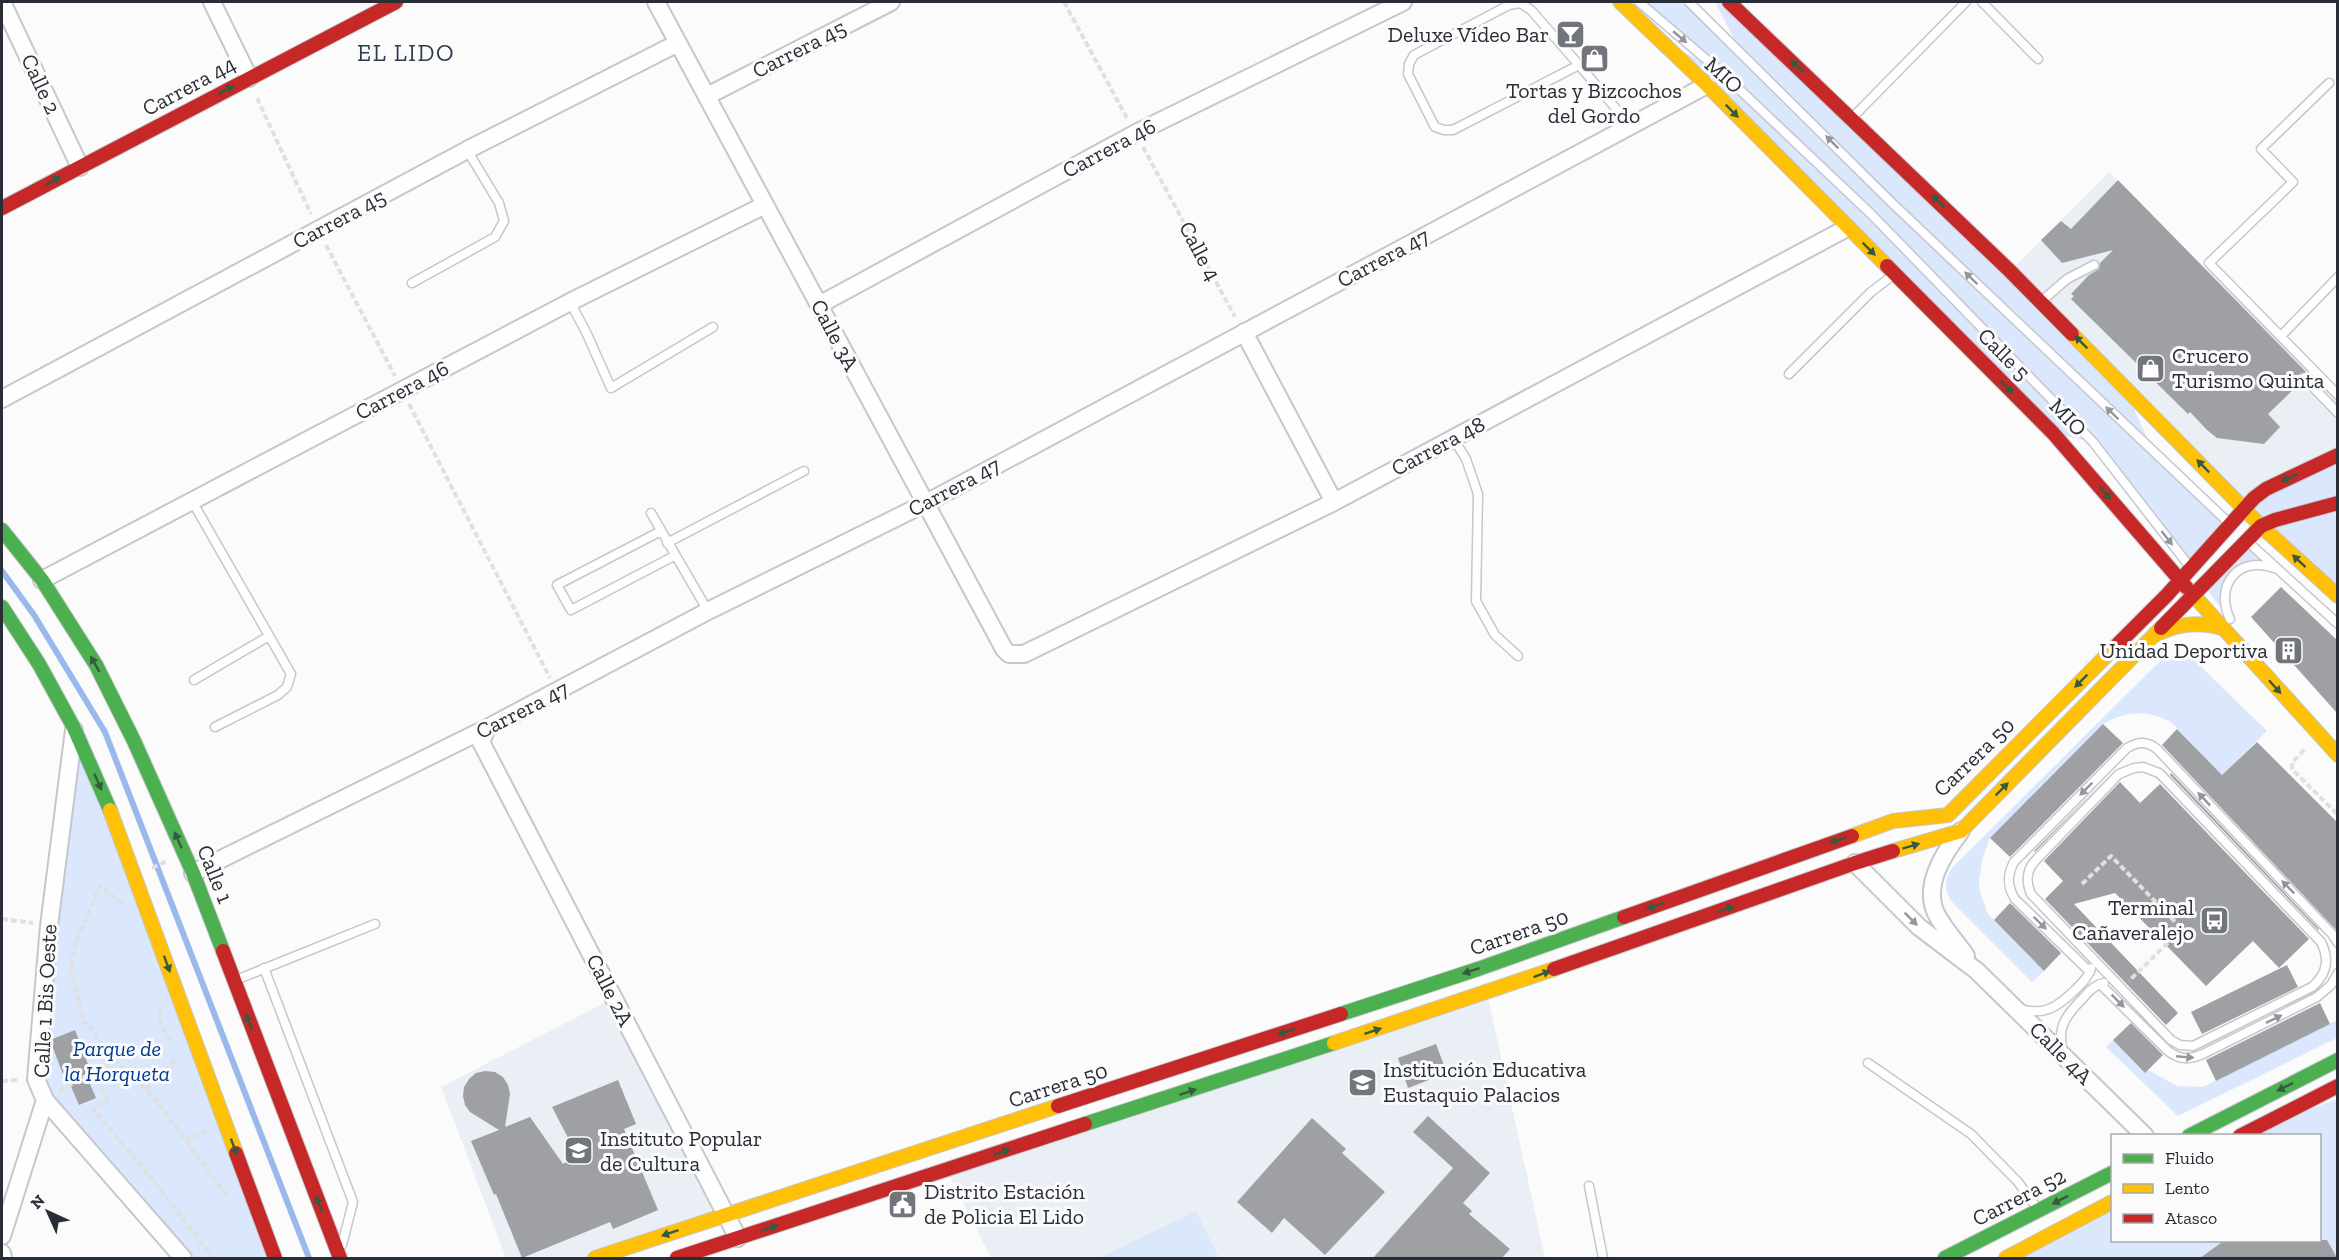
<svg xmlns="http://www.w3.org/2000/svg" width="2339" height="1260" viewBox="0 0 2339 1260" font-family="'Zilla Slab',serif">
  <rect width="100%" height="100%" fill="#fbfbfb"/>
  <path fill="#eaeff5" d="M2109,172L2310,372L2337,395V455L2244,508L2010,271Z
    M1487,993L1545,1258H991L947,1170Z
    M614,998L725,1215L595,1258H506L441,1087Z"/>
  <path fill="#dae7fc" d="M1639,2H1689L1740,50L1715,2H1729L2122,383L2154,453L2230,524L2191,568L2093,442L2053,433L1661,40L1718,70Z
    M2337,455V596L2261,526L2254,498Z
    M2247,540L2277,569L2248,565L2227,583L2230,619L2203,585Z
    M2174,654H2183L2191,657L2267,731L2222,775L2171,722C2146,709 2127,711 2103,724L1990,838L1983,856L1979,880L1980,892L1988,914L2044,971L2032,982L1952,902C1944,890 1944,881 1951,869L2156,665L2165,657Z
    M74,728L275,1258H183L36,1079Z
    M2337,1020V1038L2178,1116L2106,1047L2113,1040L2145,1073L2148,1070L2177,1086L2203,1087Z
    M2337,1099V1258H2006L2112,1202V1240H2320V1136L2240,1135Z
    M1196,1211L1219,1258H1099Z"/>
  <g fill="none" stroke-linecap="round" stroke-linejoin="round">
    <path stroke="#99b8ec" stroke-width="6" d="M2,571L34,615L105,732L309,1258"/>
  </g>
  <path fill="#9ea0a4" d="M2118,180L2307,373L2299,374L2298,379L2300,383L2268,414L2280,427L2264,444L2217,438L2207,430L2190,412L2188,414L2071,299L2074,296L2071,294L2089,275L2099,269L2100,263L2113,250L2062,263L2041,240L2061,221L2071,229Z
    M2281,587L2337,640V713L2251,617Z
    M2103,724L2123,743L2010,857L1990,838Z
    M2177,729L2222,775L2257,742L2337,822V931L2162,745Z
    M2171,773L2319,929L2318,930L2170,775Z
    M2108,777L2035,852L2034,851Z
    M2120,782L2140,803L2160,784L2309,939L2279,968L2253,941L2206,986L2115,893L2074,904L2178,1013L2166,1025L2045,899L2063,881L2044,861Z
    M2010,903L2061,953L2044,971L1994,920Z
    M2287,965L2298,987L2202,1034L2191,1012Z
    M2320,1003L2330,1024L2216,1081L2206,1060Z
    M2131,1023L2163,1055L2145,1073L2113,1040Z
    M75,1030L92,1075L87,1077L96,1098L79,1105L70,1084L67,1085L50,1040Z
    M1436,1044L1447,1073L1408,1088L1398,1058Z
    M485,1071L495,1072L503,1077L508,1085L510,1094L505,1127L530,1117L563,1164L577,1155L552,1107L618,1080L636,1124L624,1129L658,1210L613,1229L610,1222L522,1258L496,1194L494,1195L471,1141L499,1130L470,1112L465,1105L463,1096L464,1087L469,1079L476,1073Z
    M1428,1116L1490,1173L1463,1203L1472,1211L1469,1214L1510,1249L1502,1258H1373L1453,1168L1413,1132Z
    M1312,1118L1346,1149L1342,1153L1385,1192L1325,1255L1284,1218L1272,1233L1237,1202Z
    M2225,1240H2327L2337,1258H2200Z"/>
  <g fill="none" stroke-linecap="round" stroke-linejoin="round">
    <defs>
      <path id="lane" d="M1639,2L1721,72L1870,213L2093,442L2190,567
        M1689,2L1890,201L2229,523
        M1982,2L2038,59
        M1520,3L1531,10L1579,65L1453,130H1444L1435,127L1408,74L1409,64L1414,55L1509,5Z
        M1579,65L1630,125
        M2329,83L2261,149L2293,182L2209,263L2338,395
        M1853,117L1966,2
        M412,283L495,237L504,221L499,203L467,150
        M2044,299L2067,279L2094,265
        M570,302L586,332L611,388L713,327
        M2281,336L2338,277
        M1789,374L1871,292L1892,276
        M2304,378L2338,413
        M1453,438L1466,459L1478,494L1476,601L1495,635L1518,656
        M192,501L291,674L287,687L278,695L215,727
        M651,513L708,611
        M661,531L557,585L571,610L674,556
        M2247,541L2338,624
        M667,543L804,471
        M2230,619C2214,586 2238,555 2274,568
        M194,680L269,636
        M2143,767L2159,773L2165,779L2321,942C2330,960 2327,974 2312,987L2193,1046L2180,1045L2171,1040L2031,894C2026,882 2026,872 2034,862L2119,774L2134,768Z
        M264,968L353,1202L342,1245
        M2090,972L2015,899C2007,886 2007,875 2014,862L2127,748C2139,741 2148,741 2158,750L2332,934L2338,943
        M236,980L375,924
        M2100,984L2168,1051C2180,1060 2189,1060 2203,1054L2317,997L2331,985L2338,973
        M2021,1009C2044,1016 2057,1007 2073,992C2081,984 2088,978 2091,968
        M2063,1052C2056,1027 2067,1014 2084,997C2090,990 2095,985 2104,983
        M1868,1063L1971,1134L2018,1182L2037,1208
        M1589,1186L1603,1258"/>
      <path id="street" d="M2,2L80,167
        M212,2L249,78
        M656,2L1004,649L1009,654H1024L1334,502L1847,228
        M707,96L891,2
        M819,305L1136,133L1403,2
        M1244,332L1334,502
        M2,399L467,150L678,43
        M42,580L570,302L765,205
        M487,728L481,742L738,1238
        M74,730L49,926L36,1079L45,1100L183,1258
        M1961,831C1943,854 1921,888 1938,917C1946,931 1957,943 1966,956
        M1855,863L1919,927L1977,971L2145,1136
        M193,873L487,728L708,611L926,503L1707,85
        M2,1236L45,1100
        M2,1253L3,1258"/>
      <path id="fast" d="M2,530L42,580L96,665L134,741L193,873L223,951
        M2,607L39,664L74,728L110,810
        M1341,1014L1478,969L1624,917
        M1085,1124L1334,1043
        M2189,1136L2338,1060
        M1945,1258L2112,1173"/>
      <path id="slow" d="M1620,2L1707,85L1887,266
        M2072,334L2261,526L2338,596
        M2186,587L2338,755
        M2153,636C2176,624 2197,621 2222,628
        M110,810L236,1153
        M1852,836L1893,821L1948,815L2118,644
        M1893,851L1961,831L2161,628
        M1334,1043L1554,969
        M595,1258L1058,1106
        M2006,1258L2112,1202"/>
      <path id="jam" d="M1729,2L2010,271L2072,334
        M2,208L396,2
        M1887,266L2053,433L2186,587
        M2161,628L2261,526L2275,520L2338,503
        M2118,644L2167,595L2254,498L2266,489L2338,455
        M1624,917L1852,836
        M223,951L340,1258
        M1554,969L1855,863L1893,851
        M1058,1106L1341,1014
        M2240,1136L2338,1086
        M236,1153L275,1258
        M677,1258L1085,1124"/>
    </defs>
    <use href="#lane" stroke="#c4c7cb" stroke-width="11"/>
    <use href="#street" stroke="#c4c7cb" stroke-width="20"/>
    <use href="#fast" stroke="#c4c7cb" stroke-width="16"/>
    <use href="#slow" stroke="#c4c7cb" stroke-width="16"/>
    <use href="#jam" stroke="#c4c7cb" stroke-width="16"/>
    <path stroke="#e0e0e0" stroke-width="4" stroke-dasharray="6 3" stroke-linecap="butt" d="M1064,2L1128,120
      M257,98L311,214
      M1143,147L1235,317
      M326,245L395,376
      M409,404L550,678
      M2304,750L2292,763V769L2338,815
      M152,868L167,861
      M2082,884L2111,856L2182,929L2129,981
      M2,919L33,923
      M161,1010L160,1022L172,1044
      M114,1060L153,1096L227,1196
      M94,1072L107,1100L93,1109L156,1184L213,1258
      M2,1081L19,1080
      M146,1090L178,1056
      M59,1091L114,1060L87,1023H84L70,968L76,941L100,886L123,904
      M186,1141L207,1130"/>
    <use href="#lane" stroke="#fefefe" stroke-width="8"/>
    <use href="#street" stroke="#fefefe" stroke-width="16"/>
    <use href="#fast" stroke="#4caf50" stroke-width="14"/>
    <use href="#slow" stroke="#ffc107" stroke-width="14"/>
    <use href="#jam" stroke="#c62828" stroke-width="14"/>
  </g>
  <defs><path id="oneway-solid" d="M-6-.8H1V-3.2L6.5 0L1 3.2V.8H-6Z" transform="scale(1.5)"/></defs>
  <g fill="#93969a">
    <use href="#oneway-solid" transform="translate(1680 37) rotate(40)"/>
    <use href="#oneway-solid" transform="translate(1832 142) rotate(-135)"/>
    <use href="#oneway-solid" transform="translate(1971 278) rotate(-136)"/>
    <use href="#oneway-solid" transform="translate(2112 413) rotate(-136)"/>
    <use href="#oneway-solid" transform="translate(2167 538) rotate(52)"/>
    <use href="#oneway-solid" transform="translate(2086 789) rotate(135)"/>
    <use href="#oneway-solid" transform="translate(2204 799) rotate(-133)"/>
    <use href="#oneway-solid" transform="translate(2288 887) rotate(-134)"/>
    <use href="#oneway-solid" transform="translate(1911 919) rotate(45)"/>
    <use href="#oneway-solid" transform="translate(2040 923) rotate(44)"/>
    <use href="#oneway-solid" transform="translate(2118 1001) rotate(45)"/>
    <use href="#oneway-solid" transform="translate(2274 1019) rotate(-26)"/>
    <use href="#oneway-solid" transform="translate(2185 1057) rotate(5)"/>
  </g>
  <g fill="#355a3f">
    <use href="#oneway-solid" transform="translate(1797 66) rotate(-137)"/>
    <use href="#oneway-solid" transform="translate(226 90) rotate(-28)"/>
    <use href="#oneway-solid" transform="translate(1732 111) rotate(45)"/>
    <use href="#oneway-solid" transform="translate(53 181) rotate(-28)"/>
    <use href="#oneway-solid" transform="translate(1938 201) rotate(-136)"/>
    <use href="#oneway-solid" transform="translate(1869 249) rotate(45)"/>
    <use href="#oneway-solid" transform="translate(2081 342) rotate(-135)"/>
    <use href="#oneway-solid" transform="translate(2007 387) rotate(45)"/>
    <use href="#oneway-solid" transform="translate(2203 466) rotate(-134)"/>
    <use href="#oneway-solid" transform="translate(2289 478) rotate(155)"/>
    <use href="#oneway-solid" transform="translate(2105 493) rotate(49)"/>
    <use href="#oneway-solid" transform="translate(2299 561) rotate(-137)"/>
    <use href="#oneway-solid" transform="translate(95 664) rotate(-120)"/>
    <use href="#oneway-solid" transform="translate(2081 681) rotate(135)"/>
    <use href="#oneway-solid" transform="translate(2275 687) rotate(48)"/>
    <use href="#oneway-solid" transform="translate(98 782) rotate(66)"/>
    <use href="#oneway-solid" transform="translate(2002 789) rotate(-45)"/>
    <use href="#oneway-solid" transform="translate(178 840) rotate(-114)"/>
    <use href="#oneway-solid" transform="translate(1838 840) rotate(160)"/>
    <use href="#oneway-solid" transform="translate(1911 846) rotate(-17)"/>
    <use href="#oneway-solid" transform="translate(1655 906) rotate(160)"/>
    <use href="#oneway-solid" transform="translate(1726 909) rotate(-20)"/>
    <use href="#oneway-solid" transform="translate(167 964) rotate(70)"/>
    <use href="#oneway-solid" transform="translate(1471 971) rotate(162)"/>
    <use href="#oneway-solid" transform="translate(1542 974) rotate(-20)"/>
    <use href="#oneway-solid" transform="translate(249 1022) rotate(-111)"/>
    <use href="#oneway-solid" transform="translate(1373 1031) rotate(-18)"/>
    <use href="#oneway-solid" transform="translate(1286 1032) rotate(162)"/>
    <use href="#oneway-solid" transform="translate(2285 1087) rotate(153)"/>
    <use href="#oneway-solid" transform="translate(1188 1092) rotate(-18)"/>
    <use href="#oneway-solid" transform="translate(234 1147) rotate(70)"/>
    <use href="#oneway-solid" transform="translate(1002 1152) rotate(-18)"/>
    <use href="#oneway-solid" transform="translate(2060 1200) rotate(153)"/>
    <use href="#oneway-solid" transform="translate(319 1204) rotate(-111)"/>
    <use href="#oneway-solid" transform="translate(770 1228) rotate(-18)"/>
    <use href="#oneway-solid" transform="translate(670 1233) rotate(161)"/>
  </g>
  <defs>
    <symbol id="bar-square" viewBox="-11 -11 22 22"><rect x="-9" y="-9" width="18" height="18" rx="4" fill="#72757b" stroke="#fbfbfb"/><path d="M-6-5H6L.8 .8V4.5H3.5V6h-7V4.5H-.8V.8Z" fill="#fff"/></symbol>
    <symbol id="shop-square" viewBox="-11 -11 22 22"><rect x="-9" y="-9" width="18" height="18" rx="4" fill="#72757b" stroke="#fbfbfb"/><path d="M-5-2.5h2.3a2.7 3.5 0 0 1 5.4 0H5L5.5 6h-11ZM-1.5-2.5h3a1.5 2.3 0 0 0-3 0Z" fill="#fff"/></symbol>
    <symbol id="building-square" viewBox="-11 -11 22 22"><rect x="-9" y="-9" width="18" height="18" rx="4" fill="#72757b" stroke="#fbfbfb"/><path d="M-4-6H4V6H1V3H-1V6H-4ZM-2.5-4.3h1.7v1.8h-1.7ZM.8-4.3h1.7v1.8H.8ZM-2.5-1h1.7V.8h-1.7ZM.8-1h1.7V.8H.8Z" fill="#fff"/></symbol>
    <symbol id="bus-square" viewBox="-11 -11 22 22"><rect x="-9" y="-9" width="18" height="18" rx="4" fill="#72757b" stroke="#fbfbfb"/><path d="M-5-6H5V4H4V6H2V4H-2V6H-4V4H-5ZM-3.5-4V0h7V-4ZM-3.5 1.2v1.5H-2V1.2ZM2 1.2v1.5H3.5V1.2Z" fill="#fff"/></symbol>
    <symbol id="school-square" viewBox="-11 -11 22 22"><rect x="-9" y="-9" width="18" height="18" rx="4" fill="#72757b" stroke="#fbfbfb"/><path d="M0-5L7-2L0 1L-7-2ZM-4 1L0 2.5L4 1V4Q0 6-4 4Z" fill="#fff"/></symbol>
    <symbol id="university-square" viewBox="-11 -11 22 22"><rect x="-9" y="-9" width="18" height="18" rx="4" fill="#72757b" stroke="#fbfbfb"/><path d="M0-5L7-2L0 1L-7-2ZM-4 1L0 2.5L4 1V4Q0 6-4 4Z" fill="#fff"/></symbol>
    <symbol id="civic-square" viewBox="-11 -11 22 22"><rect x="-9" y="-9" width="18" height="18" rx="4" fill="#72757b" stroke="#fbfbfb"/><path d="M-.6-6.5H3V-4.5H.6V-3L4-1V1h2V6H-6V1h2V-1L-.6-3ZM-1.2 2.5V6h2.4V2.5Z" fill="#fff"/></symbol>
  </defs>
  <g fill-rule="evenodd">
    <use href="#bar-square" x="1554" y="18" width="33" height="33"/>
    <use href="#shop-square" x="1578" y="42" width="33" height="33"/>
    <use href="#shop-square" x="2134" y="352" width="33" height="33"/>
    <use href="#building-square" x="2272" y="634" width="33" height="33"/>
    <use href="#bus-square" x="2198" y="904" width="33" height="33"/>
    <use href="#school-square" x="1346" y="1066" width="33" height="33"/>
    <use href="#university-square" x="562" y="1134" width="33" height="33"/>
    <use href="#civic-square" x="886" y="1188" width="33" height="33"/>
  </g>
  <g text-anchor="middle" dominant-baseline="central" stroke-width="6" stroke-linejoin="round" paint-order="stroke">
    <g font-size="22" fill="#282d36" stroke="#fbfbfb" text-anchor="start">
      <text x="1549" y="34" text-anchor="end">Deluxe Vídeo Bar</text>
      <text x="1594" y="90" text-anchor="middle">Tortas y Bizcochos<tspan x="1594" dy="25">del Gordo</tspan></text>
      <text x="2172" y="355">Crucero<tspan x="2172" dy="25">Turismo Quinta</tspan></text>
      <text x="2268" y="650" text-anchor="end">Unidad Deportiva</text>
      <text x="2194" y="907" text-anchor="end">Terminal<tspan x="2194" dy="25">Cañaveralejo</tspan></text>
      <text x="1383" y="1069">Institución Educativa<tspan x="1383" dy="25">Eustaquio Palacios</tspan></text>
      <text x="600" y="1138">Instituto Popular<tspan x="600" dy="25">de Cultura</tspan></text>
      <text x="924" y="1191">Distrito Estación<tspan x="924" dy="25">de Policia El Lido</tspan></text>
    </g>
    <g font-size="22" fill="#282d36" stroke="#fbfbfb">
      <text transform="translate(799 49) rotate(-27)">Carrera 45</text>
      <text transform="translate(1724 75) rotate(42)">MIO</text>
      <text transform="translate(41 84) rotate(65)">Calle 2</text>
      <text transform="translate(189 86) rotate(-28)">Carrera 44</text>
      <text transform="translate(1109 148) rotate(-28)">Carrera 46</text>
      <text transform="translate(339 219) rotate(-28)">Carrera 45</text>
      <text transform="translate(1200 251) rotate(62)">Calle 4</text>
      <text transform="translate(1383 258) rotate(-28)">Carrera 47</text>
      <text transform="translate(835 335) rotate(62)">Calle 3A</text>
      <text transform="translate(2004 354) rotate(45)">Calle 5</text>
      <text transform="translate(402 390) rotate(-28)">Carrera 46</text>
      <text transform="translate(2068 417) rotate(46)">MIO</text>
      <text transform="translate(1438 446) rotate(-28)">Carrera 48</text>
      <text transform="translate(954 487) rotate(-28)">Carrera 47</text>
      <text transform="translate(522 710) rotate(-27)">Carrera 47</text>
      <text transform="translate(1974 757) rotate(-44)">Carrera 50</text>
      <text transform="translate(215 874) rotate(68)">Calle 1</text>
      <text transform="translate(1519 932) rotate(-19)">Carrera 50</text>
      <text transform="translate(610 990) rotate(63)">Calle 2A</text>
      <text transform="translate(45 1001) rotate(-87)">Calle 1 Bis Oeste</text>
      <text transform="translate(2061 1053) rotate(45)">Calle 4A</text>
      <text transform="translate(1058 1085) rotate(-18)">Carrera 50</text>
      <text transform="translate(2019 1197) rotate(-27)">Carrera 52</text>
    </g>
    <g font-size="22" font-style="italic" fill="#023b8e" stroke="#fbfbfb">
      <text x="117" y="1048">Parque de<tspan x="117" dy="25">la Horqueta</tspan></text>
    </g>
    <g font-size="24" letter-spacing="1.5" fill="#303c4e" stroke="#fbfbfb">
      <text x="406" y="52">EL LIDO</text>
    </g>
  </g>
  <rect width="2339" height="1260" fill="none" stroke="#282d36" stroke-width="6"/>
  <rect x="2111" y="1134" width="210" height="108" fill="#fbfbfb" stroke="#a7a9ac" stroke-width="1.5"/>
  <rect x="2123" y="1154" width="30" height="9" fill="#4caf50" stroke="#a7a9ac" stroke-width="1.5"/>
  <text x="2165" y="1164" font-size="18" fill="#282d36">Fluido</text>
  <rect x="2123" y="1184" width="30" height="9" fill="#ffc107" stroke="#a7a9ac" stroke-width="1.5"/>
  <text x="2165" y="1194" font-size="18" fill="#282d36">Lento</text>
  <rect x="2123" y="1214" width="30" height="9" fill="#c62828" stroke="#a7a9ac" stroke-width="1.5"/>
  <text x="2165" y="1224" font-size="18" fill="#282d36">Atasco</text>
  <g transform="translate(48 1212) rotate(315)" stroke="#fbfbfb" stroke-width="4.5" paint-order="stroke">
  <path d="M0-4.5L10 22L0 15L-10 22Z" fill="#282d36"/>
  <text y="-9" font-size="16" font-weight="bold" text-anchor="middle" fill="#282d36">N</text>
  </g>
</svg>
